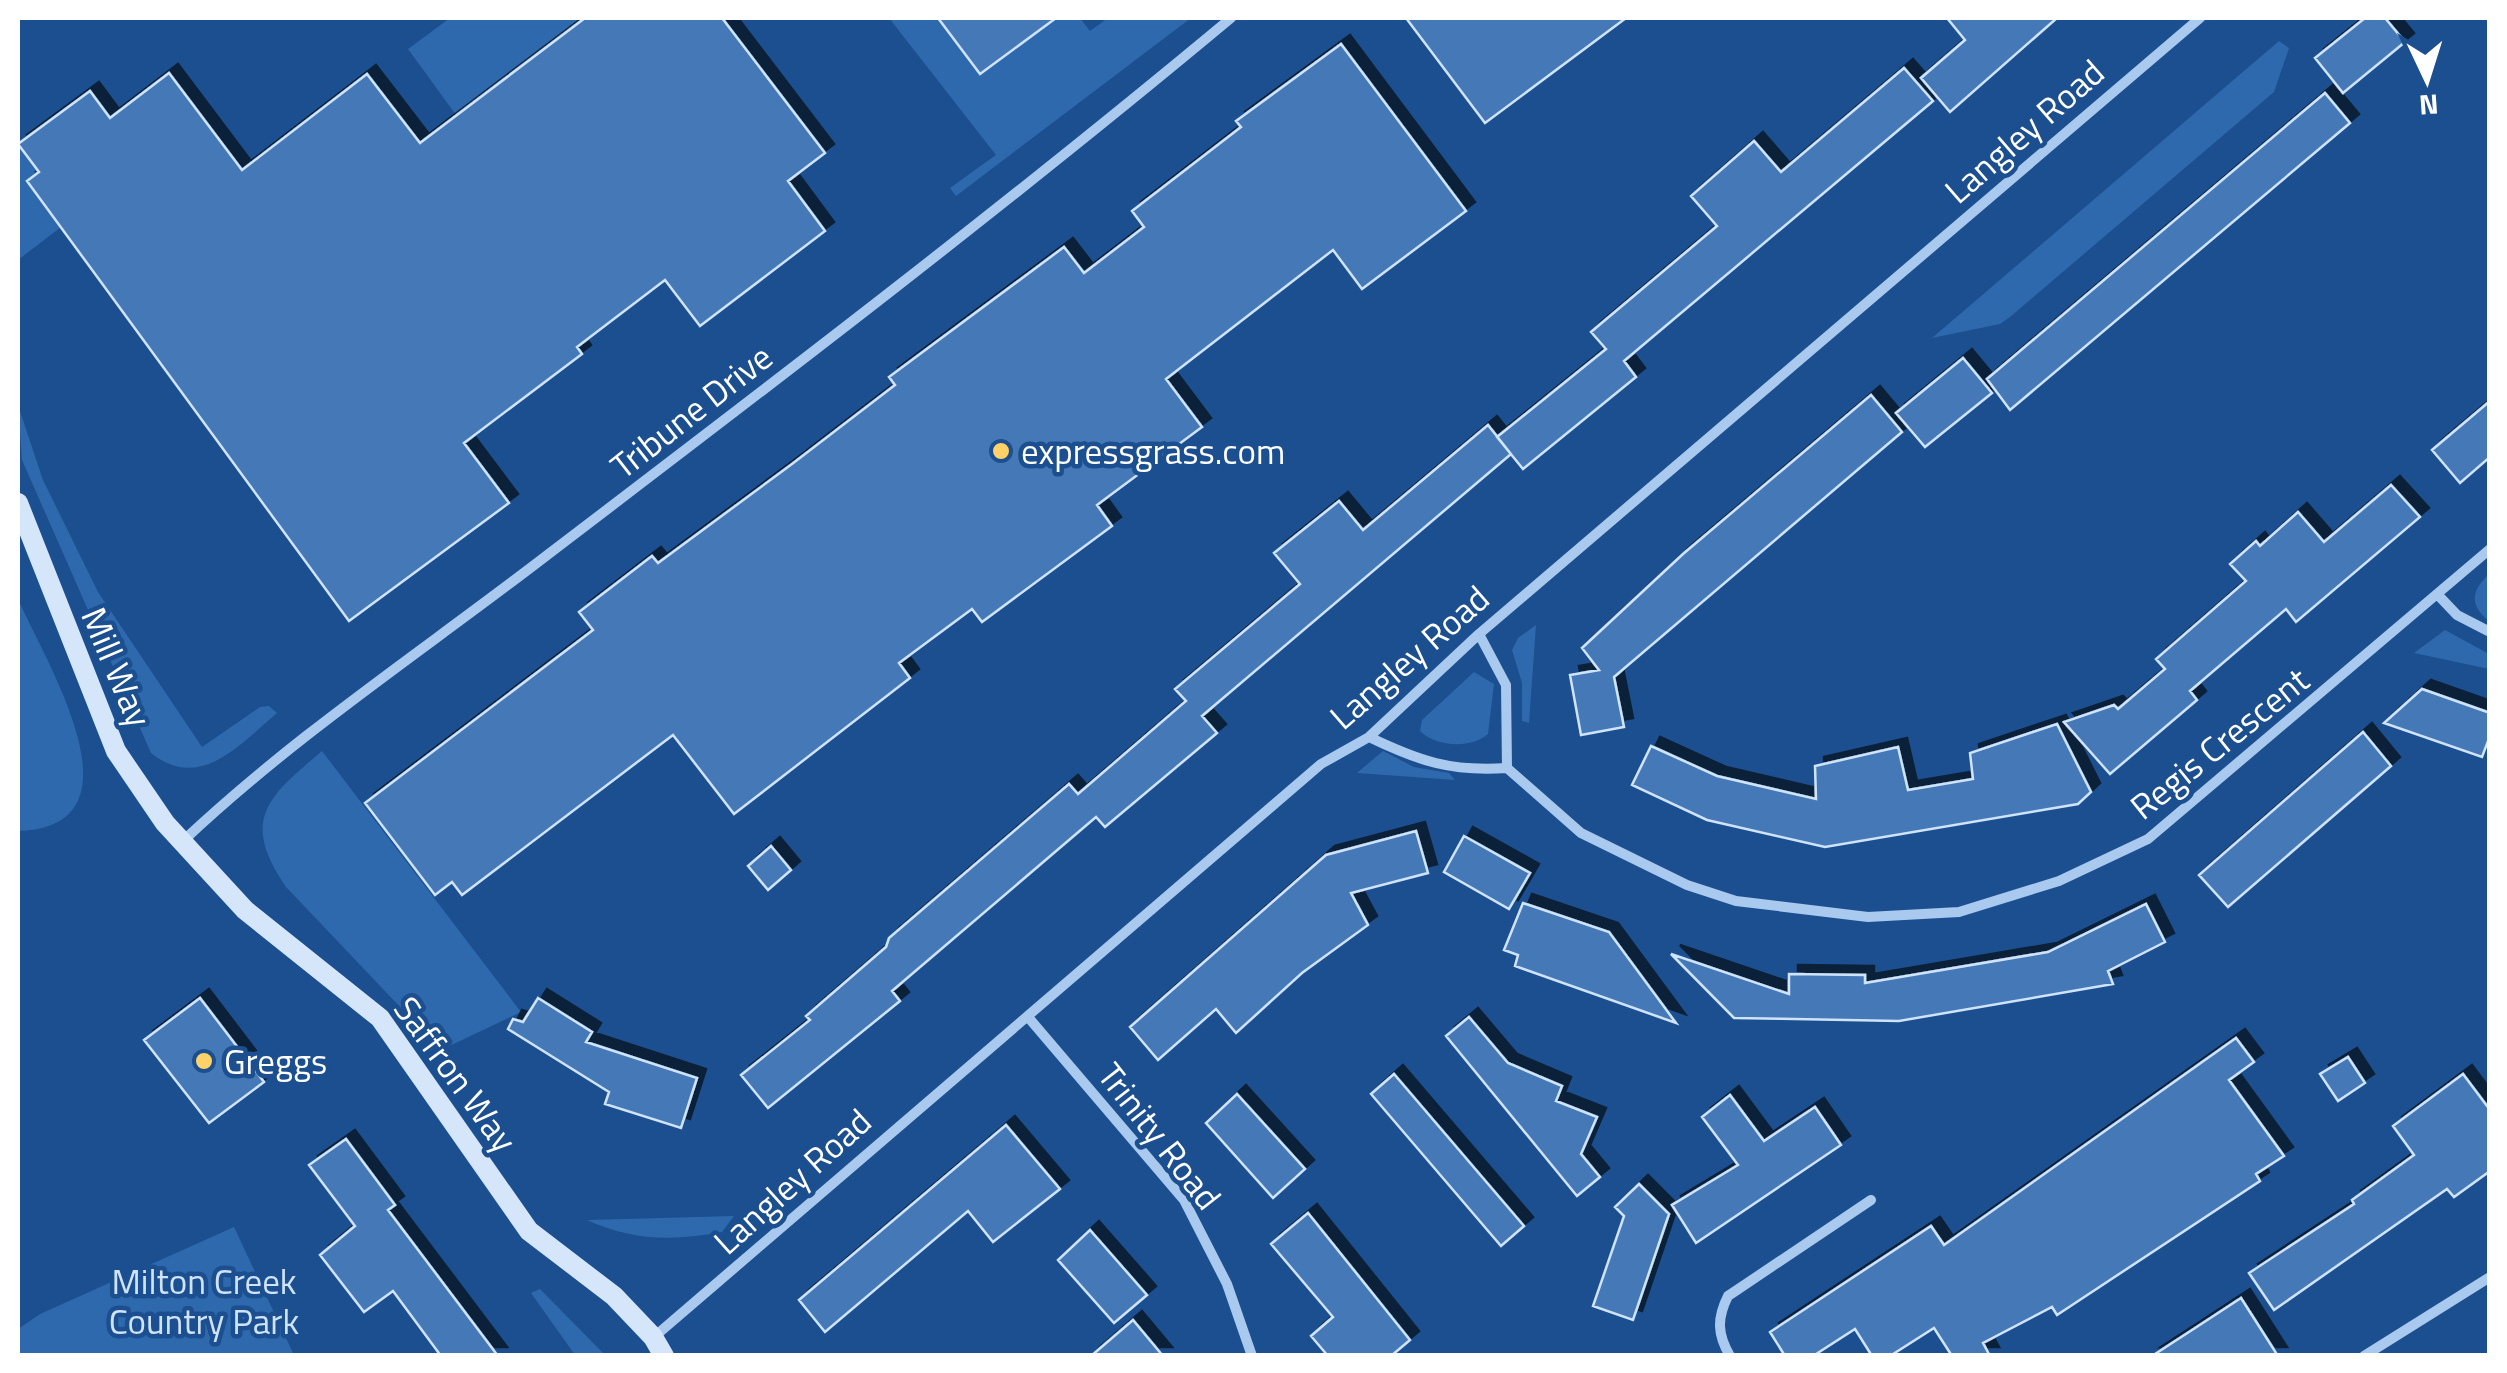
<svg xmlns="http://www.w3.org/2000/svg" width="2507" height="1373" viewBox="0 0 2507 1373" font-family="'Titillium Web',sans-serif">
  <defs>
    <filter id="shadow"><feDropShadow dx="9" dy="-9" stdDeviation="0" flood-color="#0009"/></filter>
  </defs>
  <rect width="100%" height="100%" fill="#1b4f8f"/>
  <path fill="#2e69ad" d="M450,18H585L456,115L408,49Z
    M889,18H938L981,74L1056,18H1080L1090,31L1108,18H1191L956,196L950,188L996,155Z
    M2279,41L2289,48L2274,92L2010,317L2000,324L1932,338Z
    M18,144L39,172L27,182L61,227L18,260Z
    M18,405L43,480L98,592L202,747L260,707L269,706L277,713C239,745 200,792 151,753L22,460Z
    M2489,574V621C2469,605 2471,591 2489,574Z
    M18,599C45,661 150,827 18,831Z
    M1536,625L1529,723L1522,721V683L1512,650L1518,638Z
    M2445,630L2489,654V669L2414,653Z
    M1474,672L1494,684L1488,734C1471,749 1436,747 1420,731L1422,720Z
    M322,751L521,1012L441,1050L286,887C239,819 269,796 322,751Z
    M1383,751L1414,767L1449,773L1455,780L1357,773Z
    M734,1216L722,1232C672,1241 633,1241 587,1220Z
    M234,1227L294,1355H18V1329L40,1314Z
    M540,1289L605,1355H575L531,1293Z"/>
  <path fill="#4478b7" stroke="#cfe3fa" stroke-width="2.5" filter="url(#shadow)" d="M585,18H722L825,153L788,181L825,231L700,326L665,280L577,347L582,354L464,443L509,503L349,621L27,181L39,172L18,144L90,91L110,118L169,73L242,170L367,74L420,143Z
    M938,18H1056L980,74Z
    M1406,18H1626L1485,123Z
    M1947,18H2057L1950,112L1921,78L1965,40Z
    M2365,18H2385L2405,42L2343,93L2315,58Z
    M1341,44L1466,211L1362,289L1333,250L1166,379L1202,427L1097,505L1112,526L982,622L972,609L899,663L910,678L734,814L673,735L462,895L452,882L435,895L365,803L593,630L579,612L652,556L658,563L792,464L895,385L889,377L1064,247L1084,273L1144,227L1132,211L1241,127L1236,121Z
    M1904,68L1933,101L1624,361L1636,377L1523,469L1497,437L1606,349L1591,332L1717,226L1691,196L1754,141L1781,172Z
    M2325,93L2350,123L2010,410L1987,379Z
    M1963,358L1992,393L1925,447L1896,413Z
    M1871,395L1902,432L1614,677L1624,727L1581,735L1570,675L1599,670L1582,648L1683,554Z
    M2490,401V457L2460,483L2432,450Z
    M1488,425L1511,454L1202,716L1217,733L1105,827L1096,817L892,991L900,1001L768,1108L741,1075L810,1020L806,1016L886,947L889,938L1069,784L1078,794L1186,701L1175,689L1300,584L1274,553L1339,501L1363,530Z
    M2391,485L2420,517L2296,622L2286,609L2190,691L2197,700L2110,774L2064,722L2114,705L2118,709L2165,669L2156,659L2246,581L2230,564L2256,541L2260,546L2298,512L2324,542Z
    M2422,689L2490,713V736L2482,757L2384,723Z
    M2057,724L2091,792L2078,804L1825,847L1707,820L1632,785L1651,746L1717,776L1816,799L1815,766L1898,747L1908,790L1973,779L1970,753Z
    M2363,732L2391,766L2228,907L2199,875Z
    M1416,831L1428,873L1351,893L1368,925L1302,973L1236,1033L1216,1009L1158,1060L1130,1027L1326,855Z
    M1464,836L1530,873L1509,909L1444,872Z
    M771,846L791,870L768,890L748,866Z
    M1523,903L1609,932L1676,1023L1515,966L1518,955L1504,950Z
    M2146,904L2165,942L2108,971L2113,984L1899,1021L1734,1018L1671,954L1789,994V974L1865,975V983L2048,952Z
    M200,998L264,1082L209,1123L144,1040Z
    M538,998L592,1032L586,1042L697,1078L681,1128L605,1104L609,1092L508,1029L513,1019L523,1022Z
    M1469,1017L1508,1063L1562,1086L1556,1101L1597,1117L1581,1154L1600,1177L1577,1196L1446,1036Z
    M2236,1038L2254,1062L2229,1080L2284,1156L2256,1174L2260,1181L2057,1315L2052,1307L1983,1343L1990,1356H1952L1934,1328L1890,1356H1872L1855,1329L1813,1356H1785L1770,1332L1931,1226L1944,1245Z
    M2348,1057L2365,1083L2338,1101L2320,1074Z
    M1394,1074L1524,1226L1501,1246L1371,1094Z
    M2463,1074L2490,1110V1171L2454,1197L2447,1189L2274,1310L2249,1273L2354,1204L2352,1200L2414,1155L2393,1126Z
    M1237,1094L1305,1169L1273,1198L1206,1123Z
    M1730,1095L1764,1141L1815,1107L1841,1145L1696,1243L1672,1205L1738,1165L1702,1117Z
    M1006,1125L1060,1189L993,1242L968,1211L825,1332L799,1300Z
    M346,1139L395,1205L388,1210L498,1356H441L393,1291L364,1312L320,1255L355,1226L309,1165Z
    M1639,1184L1669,1214L1633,1320L1593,1306L1624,1216L1615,1207Z
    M1308,1213L1410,1340L1391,1356H1328L1311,1336L1333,1317L1271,1244Z
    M1090,1230L1147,1295L1114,1323L1058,1260Z
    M2241,1298L2278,1356H2152L2189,1332Z
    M1133,1320L1163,1356H1091Z"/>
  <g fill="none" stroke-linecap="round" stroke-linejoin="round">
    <path stroke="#a9c9ee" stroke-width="10" d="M2438,595L2457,615L2490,632
      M1479,634L1506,685L1507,768
      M1369,737C1419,761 1451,772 1507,768L1581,833L1687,885L1736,901L1868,917L1959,912L2059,881L2148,839L2490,549
      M183,841C294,736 424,650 546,556C777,380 1008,204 1231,18
      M1028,1017L1184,1200L1227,1284L1252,1356
      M654,1337L1321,764L1369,737L1479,634L2200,18
      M1730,1356C1717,1334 1717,1318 1728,1296L1871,1200
      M2364,1356L2490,1277"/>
    <path stroke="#d6e6fa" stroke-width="20" d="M18,503L116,751L165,823L245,910L380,1018L529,1231L614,1296L653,1337L664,1356"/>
  </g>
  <g fill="#ffd166" stroke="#1b4f8f" stroke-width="4">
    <circle cx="1001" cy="451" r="10"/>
    <circle cx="204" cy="1061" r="10"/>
  </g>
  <g text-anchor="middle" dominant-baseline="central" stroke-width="9" stroke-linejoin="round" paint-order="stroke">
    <g font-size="35" fill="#fff" stroke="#1b4f8f">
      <text transform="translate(2024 131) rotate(-41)">Langley Road</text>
      <text transform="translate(691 411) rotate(-38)">Tribune Drive</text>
      <text transform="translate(1409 657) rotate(-41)">Langley Road</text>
      <text transform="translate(117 667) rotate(67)">Mill Way</text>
      <text transform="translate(2219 743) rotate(-39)">Regis Crescent</text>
      <text transform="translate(456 1074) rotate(54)">Saffron Way</text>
      <text transform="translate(1160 1136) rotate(52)">Trinity Road</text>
      <text transform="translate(792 1181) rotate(-42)">Langley Road</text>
    </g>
    <g font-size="35" fill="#fff" stroke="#1b4f8f" text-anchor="start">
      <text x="1021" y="451">expressgrass.com</text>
      <text x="224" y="1061">Greggs</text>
    </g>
    <g font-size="35" fill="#cfe3fa" stroke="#1b4f8f">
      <text x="204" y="1281">Milton Creek<tspan x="204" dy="40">Country Park</tspan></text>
    </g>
  </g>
  <rect width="2507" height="1373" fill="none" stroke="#ffffff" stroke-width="40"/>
  <g transform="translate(2427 80) rotate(176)" stroke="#1b4f8f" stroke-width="8" paint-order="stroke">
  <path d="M0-8L18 38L0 25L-18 38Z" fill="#ffffff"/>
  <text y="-15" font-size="28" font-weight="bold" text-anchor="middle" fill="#ffffff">N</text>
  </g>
</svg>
